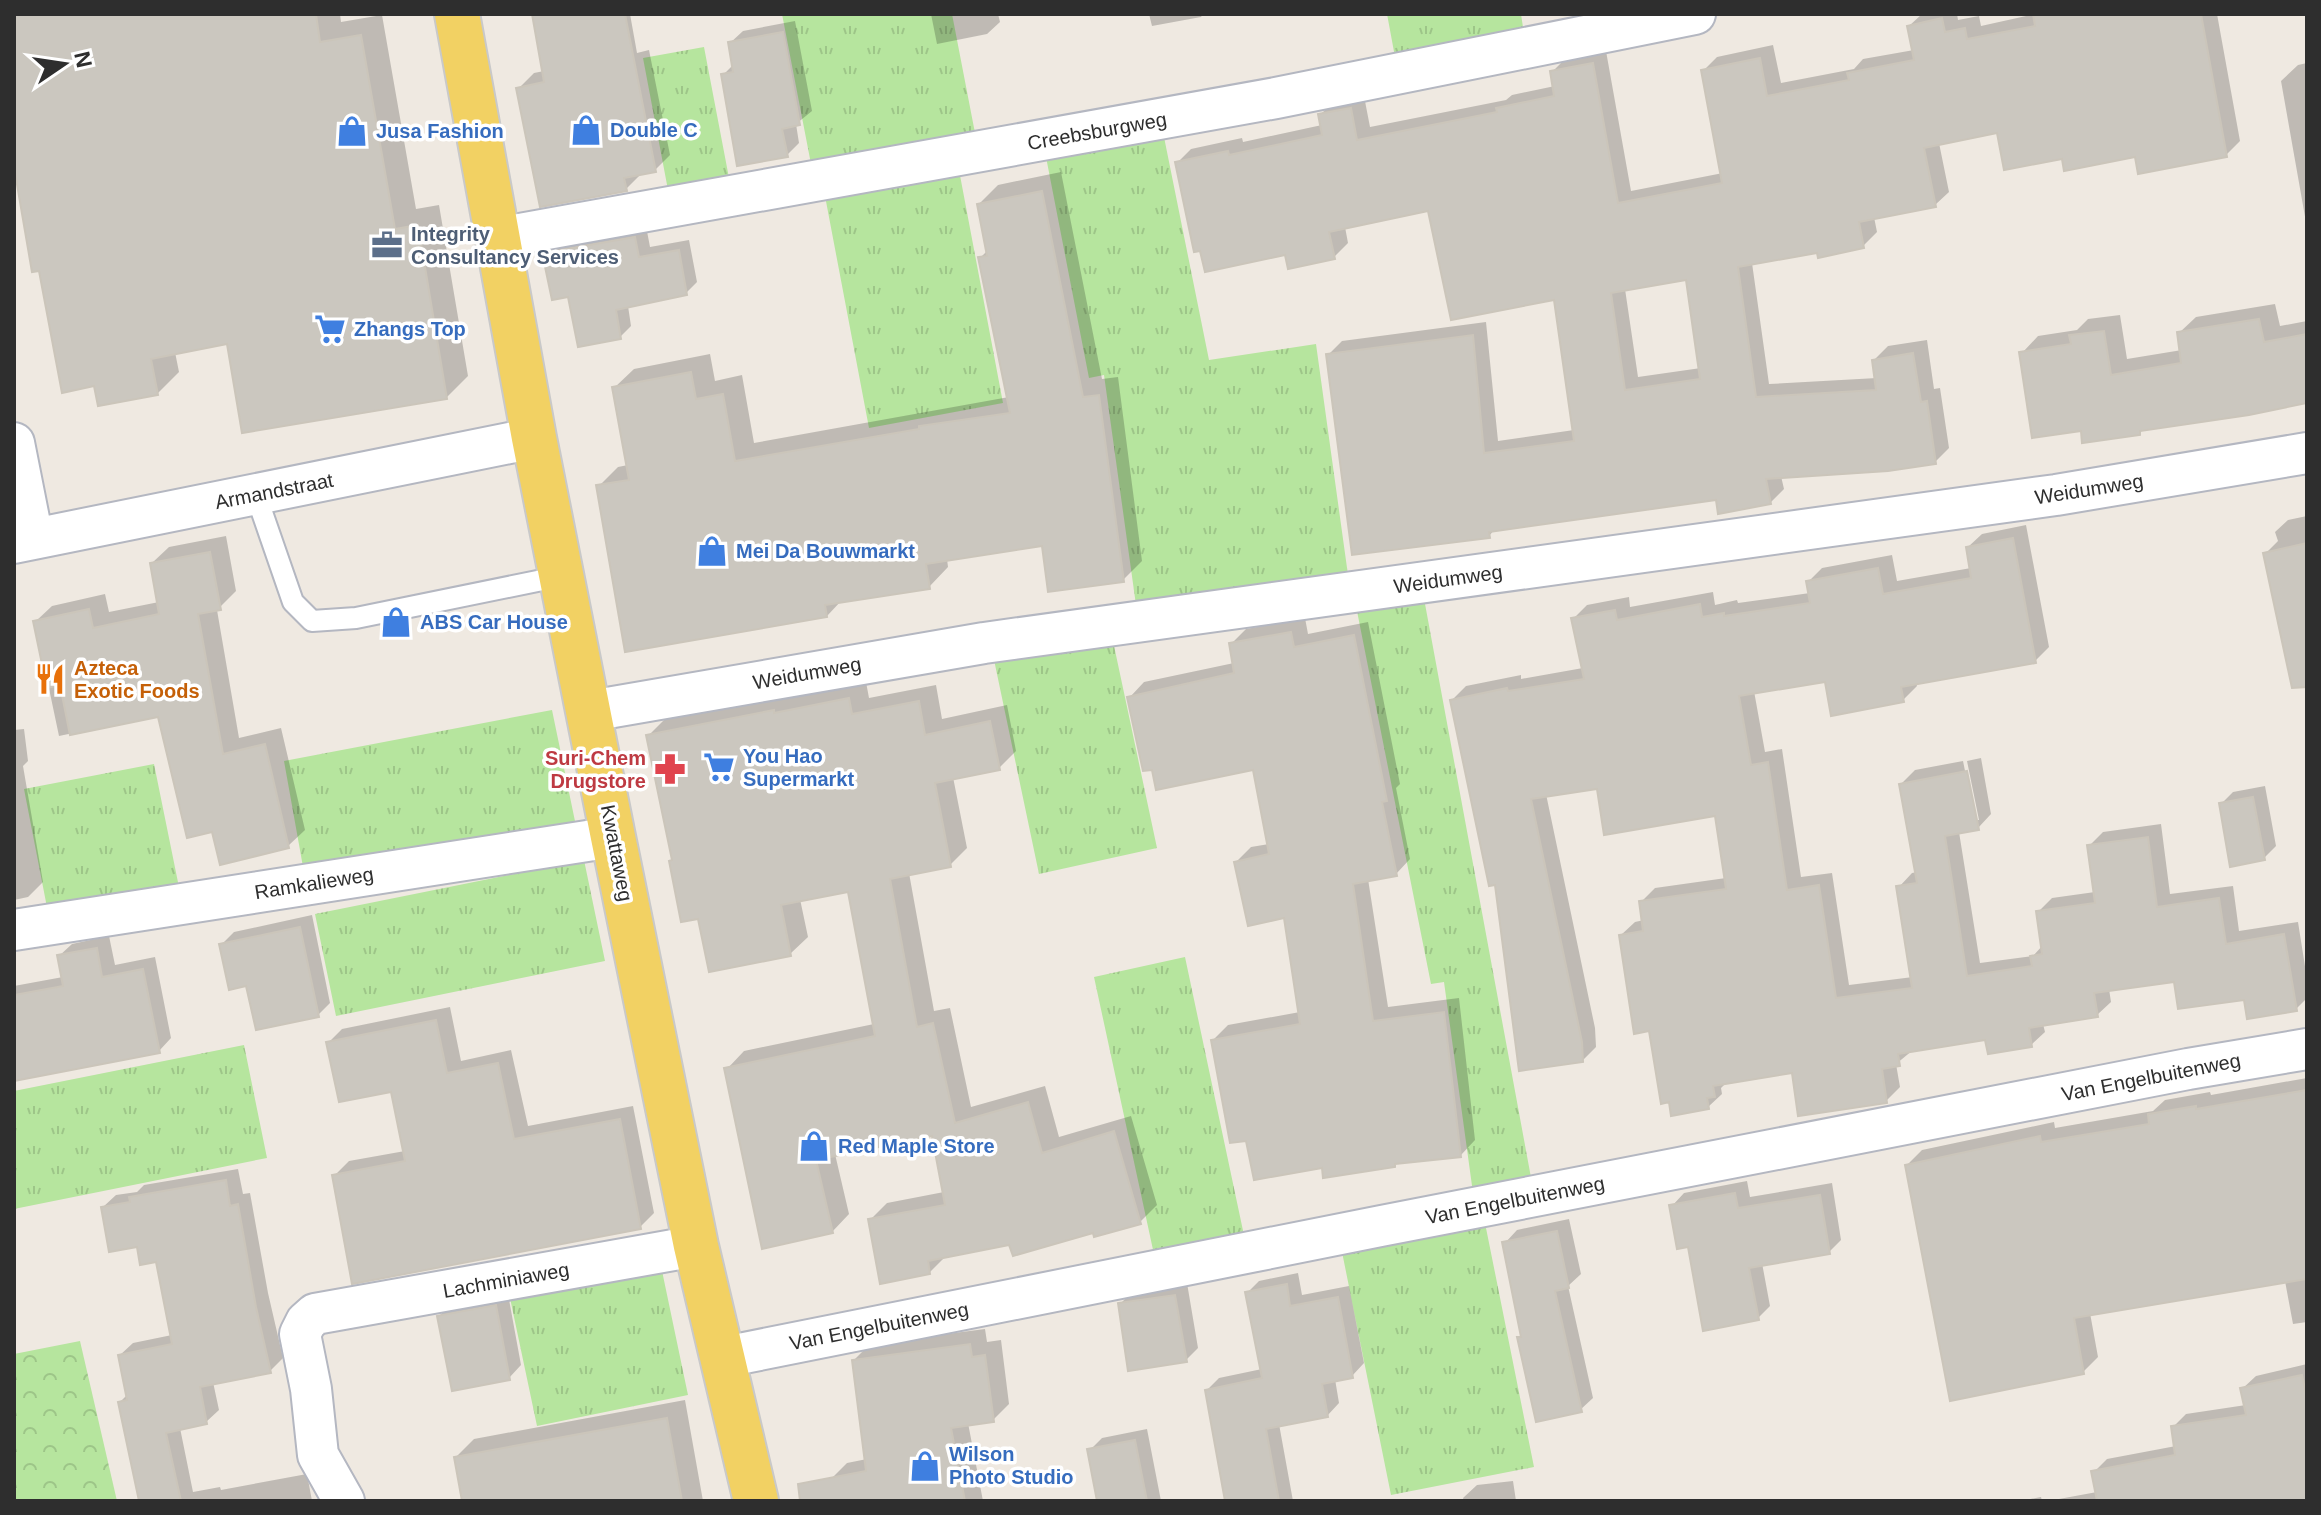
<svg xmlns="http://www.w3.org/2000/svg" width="2321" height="1515" viewBox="0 0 2321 1515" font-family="Helvetica,sans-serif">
  <defs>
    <pattern id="grass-tufts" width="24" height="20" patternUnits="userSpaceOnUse" patternTransform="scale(2)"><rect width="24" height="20" fill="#b6e59e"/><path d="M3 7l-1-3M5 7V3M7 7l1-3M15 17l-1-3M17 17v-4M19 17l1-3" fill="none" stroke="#9dc588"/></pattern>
    <pattern id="forest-crowns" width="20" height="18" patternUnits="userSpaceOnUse" patternTransform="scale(2)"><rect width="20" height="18" fill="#b6e59e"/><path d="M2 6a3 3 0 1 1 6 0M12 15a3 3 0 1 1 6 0" fill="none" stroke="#9dc588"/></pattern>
  </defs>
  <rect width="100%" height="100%" fill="#efe9e1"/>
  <path fill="url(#grass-tufts)" d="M782,14H952L975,133L811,164Z
    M1387,14H1521L1524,34L1395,57Z
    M704,47L729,178L668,190L643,58Z
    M1164,137L1209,360L1316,344L1348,575L1136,605L1104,375L1089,378L1046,157Z
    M959,170L1003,403L869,428L825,196Z
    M1423,593L1532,1183L1473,1193L1444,982L1431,984L1355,601Z
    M1113,641L1157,848L1039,874L993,655Z
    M552,710L576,826L305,878L284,761Z
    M154,764L182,902L51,928L24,789Z
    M584,860L605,961L336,1016L315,914Z
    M1185,957L1245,1240L1155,1259L1094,977Z
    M244,1045L267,1158L14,1209V1091Z
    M1484,1218L1534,1467L1391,1495L1341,1247Z
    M661,1266L688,1395L537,1426L510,1298Z"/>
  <path fill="url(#forest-crowns)" d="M80,1341L117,1501H14V1354Z"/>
  <path fill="#0003" fill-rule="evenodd" d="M14,14H340L341,22L382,15L416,209L439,205L468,376L447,397L228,342L175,352L179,372L157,394L96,384L41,269L14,156Z
    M534,14H630L637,53L649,50L670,155L655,170L641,174L626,189L519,88L534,73L544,71Z
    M931,14H998L1000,22L987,34L937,44Z
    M1149,14H1203L1201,17L1152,26Z
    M1922,14H1957L1958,20L1979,16L1981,26L2035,14H2217L2240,141L2226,155L2063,157L1998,131L1939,143L1949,192L1935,205L1874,217L1877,232L1863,246L1752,263L1769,384L1877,378L1874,360L1888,346L1927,340L1934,389L1940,388L1949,448L1935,462L1781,476L1784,489L1770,503L1718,498L1495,529L1489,536L1328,355L1342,341L1486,322L1498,441L1574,430L1555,298L1429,209L1345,227L1348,243L1334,257L1287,253L1177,163L1191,149L1242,138L1243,142L1322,125L1320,115L1334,101L1364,96L1370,127L1506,100L1512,95L1555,86L1552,72L1566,58L1606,51L1631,191L1723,173L1703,71L1717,57L1773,45L1781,83L1854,69L1863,59L1914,50L1909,26ZM1688,277L1701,368L1638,377L1625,289Z
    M795,21L812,111L796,124L799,143L787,155L723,75L734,64L730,43L743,31Z
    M2307,63V228L2281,81L2298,65Z
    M1061,172L1102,379L1118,377L1142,561L1123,580L1044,544L947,559L948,567L929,587L842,600L827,616L599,486L618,467L628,465L614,388L634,369L710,354L715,381L742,375L754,443L1009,397L980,258L988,250L979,204L998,185Z
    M646,226L650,247L689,240L697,282L686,293L628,306L631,326L620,337L569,295L545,258L562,241Z
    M2275,304L2280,326L2307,321V401L2144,429L2139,433L2083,428L2022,353L2038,336L2077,330L2088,319L2120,315L2127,359L2182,350L2179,333L2196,317Z
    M2307,516V628L2265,554L2278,541L2275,532L2288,520Z
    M2026,525L2049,647L2035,661L1916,682L1917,686L1903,700L1827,679L1754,691L1765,752L1782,749L1801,877L1832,873L1849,985L1913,977L1899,887L1912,873L1917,872L1901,784L1915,770L1963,761L1975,820H1979L1967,761L1981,758L1991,814L1978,828L1959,832L1980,963L2033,956L2043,945L2038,912L2052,898L2095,892L2089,846L2103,832L2161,824L2170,894L2233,886L2239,931L2298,922L2307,979V998L2296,1009L2176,980L2109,989L2111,1002L2097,1015L2043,1024L2045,1032L2031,1045L1987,1038L1913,1050L1896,1064L1900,1087L1886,1101L1794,1071L1728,1081L1721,1088L1722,1094L1708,1107L1650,1029L1621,935L1635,922L1644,920L1641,902L1655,888L1726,878L1717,814L1598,787L1546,794L1595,1028L1596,1047L1582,1061L1497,882L1452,700L1466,686L1521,675V679L1583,668L1574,618L1587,605L1629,597L1630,607L1713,592L1715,605L1737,600L1738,603L1810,593L1808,582L1822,568L1892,555L1897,581L1971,568L1968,547L1982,534Z
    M226,536L236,591L217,610L239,738L281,728L305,830L288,846L214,829L159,715L59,736L35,622L52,606L105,594L109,612L159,602L152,563L169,547Z
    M1305,618L1308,634L1368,622L1400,784L1396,788L1410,859L1396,874L1368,879L1388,1007L1459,998L1475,1140L1461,1155L1397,1162L1394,1165L1323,1166L1248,1139L1213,1040L1228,1025L1300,1012L1286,915L1236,862L1251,847L1269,844L1254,768L1130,697L1144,682L1234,663L1231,644L1246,629Z
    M866,682L869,698L936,685L942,719L1007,705L1016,751L999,768L953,777L967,848L950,865L909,873L934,1011L950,1008L971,1107L1045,1086L1059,1137L1131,1116L1157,1205L1140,1222L947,1255L930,1272L870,1220L887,1203L944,1192L934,1134L835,1154L849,1214L832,1232L727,1069L744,1051L874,1024L850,890L800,899L808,937L790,954L700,916L673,859L648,736L665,719L790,694L791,697Z
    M24,729L28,761L23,766L43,882L28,897L14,900V730Z
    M2265,786L2276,846L2264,858L2221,804L2233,792Z
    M312,915L330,1003L318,1015L248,984L222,944L234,932Z
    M109,936L115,965L155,957L171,1038L159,1051L14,1081V986L63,977L59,956L72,944Z
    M450,1007L461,1061L511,1050L528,1126L633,1106L654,1213L640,1227L335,1175L349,1161L405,1151L393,1089L328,1043L342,1029Z
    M2307,1078V1322L2293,1324L2285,1281L2090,1313L2098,1357L2083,1372L1907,1165L1922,1150L2054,1122L2055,1128L2153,1111L2165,1100L2210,1092L2211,1095Z
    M238,1169L243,1194L250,1193L268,1293L283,1358L270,1371L213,1382L219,1410L206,1422L180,1428L193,1492L220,1487L221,1490L307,1474L312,1501H141L120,1402L128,1394L120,1355L133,1343L172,1335L158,1260L139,1245L103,1207L116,1195L137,1192L144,1185Z
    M1747,1181L1750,1197L1832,1183L1841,1240L1829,1252L1762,1263L1770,1306L1758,1318L1690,1245L1672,1206L1684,1193Z
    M1569,1219L1581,1274L1568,1286L1593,1398L1580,1410L1519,1338L1523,1335L1505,1243L1517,1230Z
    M1298,1273L1302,1295L1349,1286L1364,1363L1352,1376L1335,1379L1339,1403L1327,1416L1279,1424L1293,1501H1227L1207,1390L1219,1378L1262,1369L1247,1293L1259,1281Z
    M1187,1283L1198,1348L1186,1360L1120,1304L1132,1292Z
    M508,1294L521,1365L509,1378L439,1316L452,1304Z
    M985,1329L987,1342L1001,1340L1009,1404L993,1420L968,1423L983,1501H835L831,1479L847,1463L867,1459L854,1360L870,1344Z
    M2307,1364V1501H2048L2097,1492L2094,1472L2107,1459L2176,1446L2173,1427L2186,1414L2246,1405L2242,1389L2256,1376Z
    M685,1400L703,1501H464L456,1457L474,1439Z
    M1147,1429L1161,1501H1099L1090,1450L1102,1438Z
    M1513,1481L1516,1501H1464L1463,1498L1477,1485Z
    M2041,1497L2042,1501H2020Z"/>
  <path fill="#cbc7bf" stroke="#cbc5ba" stroke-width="2" fill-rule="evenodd" d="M14,14H316L320,42L361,35L395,229L418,225L447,399L242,433L227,344L151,359L158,395L98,406L94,386L62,393L39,271L32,272L14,167Z
    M532,14H625L656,172L624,178L627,191L540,207L516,88L544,82Z
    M2033,14H2201L2227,157L2138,174L2135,157L2064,171L2062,159L2004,170L1997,133L1924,148L1936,207L1859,222L1864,248L1818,258L1817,253L1738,267L1756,397L1876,390L1872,360L1913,353L1921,402L1927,401L1936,464L1888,471L1766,479L1771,504L1718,514L1716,500L1489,532L1490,538L1352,555L1326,354L1473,335L1484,453L1574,441L1554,300L1451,320L1428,211L1329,232L1335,259L1288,269L1285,255L1205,272L1200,251L1194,252L1175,162L1228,151L1229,155L1322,135L1318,114L1351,108L1357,140L1497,112L1496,108L1554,96L1550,71L1593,63L1618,203L1722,183L1701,70L1760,58L1767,96L1849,80L1847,73L1914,60L1907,26L1942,18L1945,32L1965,28L1967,39L2035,26ZM1686,280L1700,379L1625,390L1611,293Z
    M783,32L800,125L782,129L788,157L737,166L721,74L733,72L728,42Z
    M1042,191L1083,397L1099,395L1124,582L1048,592L1042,546L926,564L930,589L825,605L827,617L625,652L596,485L629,480L612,387L691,372L696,399L723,394L735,461L919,429V426L1010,413L978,257L987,256L977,204Z
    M635,237L639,257L679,250L687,295L616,310L621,339L578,347L568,297L552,300L543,257L550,256L549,252Z
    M2259,319L2264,342L2307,334V403L2249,415L2140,431V435L2082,443L2081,431L2032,438L2019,352L2071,344L2069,335L2104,331L2111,375L2181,363L2177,332Z
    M2013,538L2036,663L1901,687L1904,702L1831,716L1825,682L1739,696L1751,765L1768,762L1787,890L1819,885L1836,998L1912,988L1896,886L1917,883L1899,784L1967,771L1979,830L1945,836L1967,976L2032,966L2030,956L2042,954L2036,911L2095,903L2087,845L2148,837L2157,907L2219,898L2226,944L2284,934L2297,1011L2247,1019L2244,1000L2178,1009L2174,982L2094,993L2098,1017L2029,1028L2032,1047L1988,1054L1985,1040L1898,1054L1900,1066L1882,1069L1887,1103L1798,1116L1792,1073L1713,1086L1715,1097L1707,1098L1709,1109L1671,1116L1669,1102L1661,1104L1649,1031L1634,1034L1619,935L1643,931L1639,901L1726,889L1715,816L1604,835L1597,789L1531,799L1582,1042L1583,1062L1519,1071L1495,885L1489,886L1450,700L1507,688L1508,691L1584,679L1571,618L1615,610L1617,620L1700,604L1702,617L1724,613V616L1810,603L1806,581L1878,568L1883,594L1971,578L1966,547Z
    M2307,543V687L2292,688L2263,553Z
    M210,552L221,610L198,614L223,754L265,744L289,848L220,865L212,832L187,838L158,717L70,735L60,685L47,688L33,621L89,609L93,628L159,614L150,563Z
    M1291,632L1294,647L1354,635L1387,801L1382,802L1397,876L1353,884L1373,1021L1444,1012L1461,1157L1395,1164V1167L1323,1178L1322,1168L1254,1180L1246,1141L1230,1143L1211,1040L1300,1024L1284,918L1248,926L1234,862L1269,854L1253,770L1156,790L1152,770L1143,771L1127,697L1234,673L1229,643Z
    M849,698L852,714L919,701L925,735L990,721L1000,770L935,783L951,867L890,879L917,1027L933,1023L955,1123L1028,1102L1042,1153L1114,1131L1141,1224L1094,1237L1093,1233L1013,1256L1009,1245L928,1261L930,1274L880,1284L868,1219L945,1205L932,1136L816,1160L833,1233L762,1249L724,1068L875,1036L848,892L781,905L791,956L709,972L698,919L681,922L669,861L672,860L646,735L774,710V713Z
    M2253,797L2265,860L2230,867L2219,803Z
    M300,927L319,1017L256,1030L246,986L229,990L219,944Z
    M97,948L102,977L143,969L160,1053L14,1081V995L63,986L57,955Z
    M436,1020L447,1073L498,1063L514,1139L620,1119L641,1229L352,1284L332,1175L405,1161L391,1092L339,1102L326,1042Z
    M2307,1090V1279L2074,1318L2084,1374L1950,1401L1905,1165L2040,1136L2041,1142L2149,1124L2148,1114L2196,1106V1109Z
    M226,1180L230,1206L238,1204L256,1307L271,1373L200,1387L207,1424L166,1433L181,1501H139L118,1402L127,1400L118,1355L172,1344L156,1262L140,1265L137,1247L109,1252L101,1207L130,1202L129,1197Z
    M1735,1193L1738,1208L1820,1195L1830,1254L1749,1268L1759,1320L1703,1331L1688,1247L1677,1249L1669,1205Z
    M1557,1231L1569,1288L1555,1291L1582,1412L1536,1422L1517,1337H1521L1502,1242Z
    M1287,1284L1290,1306L1338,1297L1353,1378L1322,1384L1328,1417L1266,1429L1279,1501H1225L1205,1390L1262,1378L1245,1292Z
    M1175,1295L1187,1362L1128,1371L1118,1303Z
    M496,1305L510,1380L452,1391L437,1316Z
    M970,1344L972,1357L985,1355L994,1422L951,1428L965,1501H800L798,1484L866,1471L852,1360Z
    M2302,1375L2307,1398V1501H2097L2091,1471L2175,1455L2171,1426L2246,1415L2240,1388Z
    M667,1418L682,1501H462L454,1457Z
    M1135,1440L1147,1501H1097L1087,1449Z"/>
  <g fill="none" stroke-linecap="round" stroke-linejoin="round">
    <defs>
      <path id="service" d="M256,495L293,602L312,621L356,618L562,576"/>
      <path id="minor" d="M497,238L1276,98L1695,14
        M14,443L33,539
        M14,543L534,438
        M590,711L984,643L2056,495L2307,453
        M14,930L613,837
        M724,1357L1381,1226L2188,1069L2307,1049
        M344,1501L318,1455L311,1389L300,1334L306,1322L315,1314L696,1246"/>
      <path id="primary" d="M457,14L534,438L613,837L696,1246L756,1501"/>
    </defs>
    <use href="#service" stroke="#b4b7c1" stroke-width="24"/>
    <use href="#minor" stroke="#b4b7c1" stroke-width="44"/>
    <use href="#primary" stroke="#c9c9c9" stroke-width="48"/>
    <use href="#service" stroke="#fff" stroke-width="20"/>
    <use href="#minor" stroke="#fff" stroke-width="40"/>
    <use href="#primary" stroke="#f2d163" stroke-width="44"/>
  </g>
  <defs>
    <symbol id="shop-bare" viewBox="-9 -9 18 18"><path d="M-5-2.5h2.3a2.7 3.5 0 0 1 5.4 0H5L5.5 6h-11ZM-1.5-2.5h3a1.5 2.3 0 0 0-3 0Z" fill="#3f7fe0" stroke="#fff" stroke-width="2.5" paint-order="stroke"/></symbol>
    <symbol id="office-bare" viewBox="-9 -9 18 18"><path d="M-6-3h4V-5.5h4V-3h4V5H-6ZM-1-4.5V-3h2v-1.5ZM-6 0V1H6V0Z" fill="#5c6f8a" stroke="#fff" stroke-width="2.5" paint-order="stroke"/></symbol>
    <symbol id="supermarket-bare" viewBox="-9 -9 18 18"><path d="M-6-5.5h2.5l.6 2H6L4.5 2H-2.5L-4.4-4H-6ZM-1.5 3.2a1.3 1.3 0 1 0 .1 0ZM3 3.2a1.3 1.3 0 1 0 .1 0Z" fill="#3f7fe0" stroke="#fff" stroke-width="2.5" paint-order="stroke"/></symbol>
    <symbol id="restaurant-bare" viewBox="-9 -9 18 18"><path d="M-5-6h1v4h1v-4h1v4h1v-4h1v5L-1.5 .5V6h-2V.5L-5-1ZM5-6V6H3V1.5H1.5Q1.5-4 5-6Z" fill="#e8710a" stroke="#fff" stroke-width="2.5" paint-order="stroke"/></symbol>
    <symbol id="pharmacy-bare" viewBox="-9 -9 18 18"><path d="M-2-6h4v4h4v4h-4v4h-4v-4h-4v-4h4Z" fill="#e0444e" stroke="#fff" stroke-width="2.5" paint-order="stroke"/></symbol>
  </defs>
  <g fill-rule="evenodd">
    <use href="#shop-bare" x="564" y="108" width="44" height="44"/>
    <use href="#shop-bare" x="330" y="109" width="44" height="44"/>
    <use href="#office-bare" x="365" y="223" width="44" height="44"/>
    <use href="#supermarket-bare" x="308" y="307" width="44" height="44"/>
    <use href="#shop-bare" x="690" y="529" width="44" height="44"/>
    <use href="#shop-bare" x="374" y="600" width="44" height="44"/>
    <use href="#restaurant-bare" x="28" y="657" width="44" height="44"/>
    <use href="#supermarket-bare" x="697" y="745" width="44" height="44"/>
    <use href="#pharmacy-bare" x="648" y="747" width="44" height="44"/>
    <use href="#shop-bare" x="792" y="1124" width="44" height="44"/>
    <use href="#shop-bare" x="903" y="1444" width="44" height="44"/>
  </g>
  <g text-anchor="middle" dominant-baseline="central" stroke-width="7" stroke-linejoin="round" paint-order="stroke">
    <g font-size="20" font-weight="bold" fill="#366cbe" stroke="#fff" text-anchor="start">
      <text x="610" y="130">Double C</text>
      <text x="376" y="131">Jusa Fashion</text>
      <text x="354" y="329">Zhangs Top</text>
      <text x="736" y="551">Mei Da Bouwmarkt</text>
      <text x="420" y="622">ABS Car House</text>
      <text x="743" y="756">You Hao<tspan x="743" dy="23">Supermarkt</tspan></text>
      <text x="838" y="1146">Red Maple Store</text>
      <text x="949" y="1454">Wilson<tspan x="949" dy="23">Photo Studio</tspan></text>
    </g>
    <g font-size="20" fill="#2e2e2e" stroke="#fff">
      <text transform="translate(1097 131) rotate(-10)">Creebsburgweg</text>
      <text transform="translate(2089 489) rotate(-9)">Weidumweg</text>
      <text transform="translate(274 491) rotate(-11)">Armandstraat</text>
      <text transform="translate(1448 579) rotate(-8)">Weidumweg</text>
      <text transform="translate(807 673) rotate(-10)">Weidumweg</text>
      <text transform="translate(617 853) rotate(79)">Kwattaweg</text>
      <text transform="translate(314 883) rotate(-9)">Ramkalieweg</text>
      <text transform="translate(2151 1077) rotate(-11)">Van Engelbuitenweg</text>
      <text transform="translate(1515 1200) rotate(-11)">Van Engelbuitenweg</text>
      <text transform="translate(506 1280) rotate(-10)">Lachminiaweg</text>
      <text transform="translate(879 1326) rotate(-11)">Van Engelbuitenweg</text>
    </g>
    <g font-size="20" font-weight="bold" fill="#4e5e75" stroke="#fff" text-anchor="start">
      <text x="411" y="234">Integrity<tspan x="411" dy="23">Consultancy Services</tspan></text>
    </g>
    <g font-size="20" font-weight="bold" fill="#c56008" stroke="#fff" text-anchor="start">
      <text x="74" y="668">Azteca<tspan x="74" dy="23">Exotic Foods</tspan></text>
    </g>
    <g font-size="20" font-weight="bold" fill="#be3a42" stroke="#fff" text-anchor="end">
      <text x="646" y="758">Suri-Chem<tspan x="646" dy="23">Drugstore</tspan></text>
    </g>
  </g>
  <rect width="2321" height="1515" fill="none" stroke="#2e2e2e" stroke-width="32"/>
  <g transform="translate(64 64) rotate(77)" stroke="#ffffff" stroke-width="6" paint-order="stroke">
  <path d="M0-6L14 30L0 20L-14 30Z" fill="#2e2e2e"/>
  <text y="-12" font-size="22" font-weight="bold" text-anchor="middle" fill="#2e2e2e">N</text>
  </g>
</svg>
